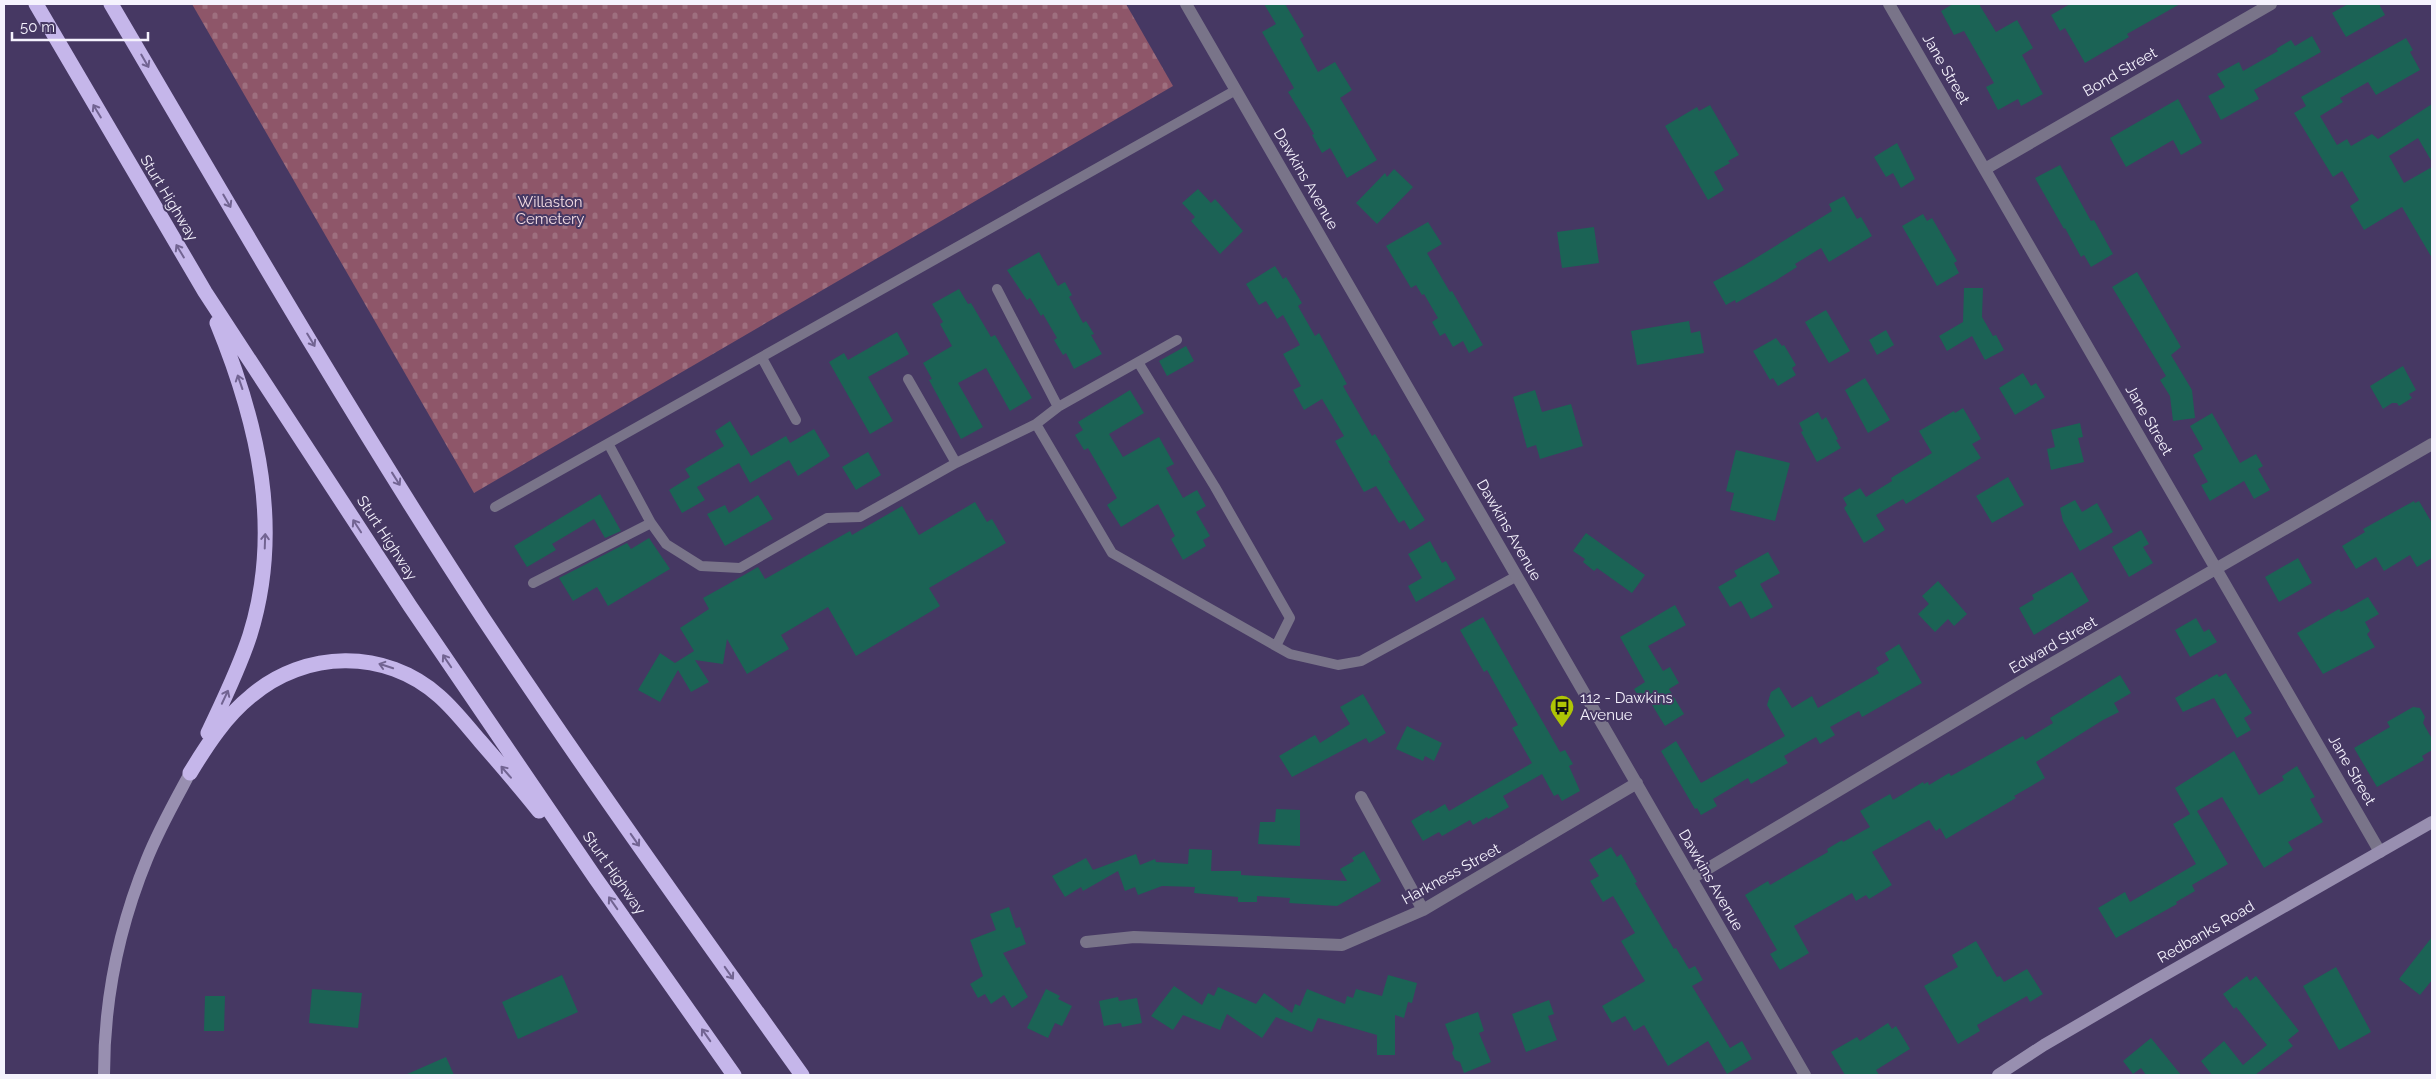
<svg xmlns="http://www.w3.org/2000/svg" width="2436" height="1079" viewBox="0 0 2436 1079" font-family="Raleway,sans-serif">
  <defs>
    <pattern id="cemetery-stones" width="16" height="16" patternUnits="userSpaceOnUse" patternTransform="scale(1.25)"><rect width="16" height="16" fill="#8e5669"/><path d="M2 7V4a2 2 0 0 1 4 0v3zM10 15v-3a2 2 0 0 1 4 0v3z" fill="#9e6f7f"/></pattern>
  </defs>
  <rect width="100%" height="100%" fill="#463863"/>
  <path fill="url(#cemetery-stones)" d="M192,4H1126L1173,86L474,493Z"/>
  <path fill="#1b6355" d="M1264,4H1285L1304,36L1300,39L1318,72L1335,62L1352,90L1340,98L1377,160L1347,178L1330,148L1322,153L1312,135L1314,134L1288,92L1294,88L1262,32L1276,24Z
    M1953,4H1979L1996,32L2017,20L2033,48L2022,55L2043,94L2021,106L2018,99L1998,110L1986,87L1994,83L1964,31L1954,35L1941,11Z
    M2070,4H2180L2127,34L2129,37L2085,63L2065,28L2060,31L2051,15Z
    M2348,4H2379L2385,15L2346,37L2332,13Z
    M2312,36L2321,52L2254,90L2259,99L2221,120L2208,96L2225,87L2217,74L2239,62L2243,71L2278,51L2276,49L2291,40L2295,46Z
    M2406,38L2413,50L2410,52L2420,70L2376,95L2368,82L2340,98L2343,102L2320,116L2337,145L2347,139L2351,146L2372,134L2378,139L2432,104V162L2418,138L2389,156L2404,183L2432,167V258L2402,207L2364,230L2350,206L2359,200L2342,171L2333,177L2294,113L2306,106L2301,97Z
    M2178,99L2202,143L2181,155L2173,140L2126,167L2110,138Z
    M1710,105L1739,155L1728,161L1730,163L1714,172L1724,190L1708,200L1665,126L1697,107L1699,111Z
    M1897,143L1915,179L1901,188L1893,173L1886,177L1874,157Z
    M2060,165L2091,221L2094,220L2113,254L2091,267L2084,255L2081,257L2065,228L2064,229L2035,178Z
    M1394,169L1413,187L1377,224L1356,203L1385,173L1387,177Z
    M1198,189L1211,203L1215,199L1243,231L1220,254L1191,221L1195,217L1182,203Z
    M1844,196L1857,219L1861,217L1872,236L1829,262L1821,248L1795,264L1797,267L1775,281L1736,303L1735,300L1726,305L1713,282L1743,266L1832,211L1829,204Z
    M1923,214L1927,221L1932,218L1957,261L1954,263L1959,273L1937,286L1902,226Z
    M1428,222L1442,244L1427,253L1450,292L1452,291L1483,345L1469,353L1463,341L1453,347L1445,333L1440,336L1432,322L1438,318L1424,294L1422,295L1416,285L1411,288L1386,246Z
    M1594,227L1599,263L1562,268L1557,232Z
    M1039,252L1058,286L1065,282L1072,295L1069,297L1083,323L1086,321L1094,334L1091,335L1102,354L1074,369L1066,353L1063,355L1054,340L1057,338L1043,314L1041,316L1030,298L1027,300L1007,270Z
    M1275,266L1283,279L1286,277L1302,303L1298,306L1315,336L1319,333L1347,384L1343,386L1372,436L1375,434L1391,460L1388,461L1425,520L1410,530L1404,520L1399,523L1376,486L1364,492L1335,441L1344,436L1322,399L1304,410L1293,390L1301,386L1283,354L1300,345L1283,315L1277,319L1266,301L1259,305L1246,284Z
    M2137,272L2181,347L2171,355L2192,390L2195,418L2173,421L2170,396L2160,380L2166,376L2112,287Z
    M1964,288H1983L1982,317L1993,336L1996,335L2004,350L1985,360L1972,336L1947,351L1939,336L1963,322Z
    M959,289L968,304L971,303L991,337L995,335L1032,398L1010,411L986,368L958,383L983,427L961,439L929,380L932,379L923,363L952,346L940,324L943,322L932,304Z
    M1826,310L1850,351L1829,363L1805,322Z
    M1689,321L1691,333L1700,331L1704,353L1637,365L1631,331Z
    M1886,330L1894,345L1877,355L1869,340Z
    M897,332L909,354L868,377L893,421L870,434L829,362L844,353L848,360Z
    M1776,338L1782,346L1784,345L1796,365L1792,368L1796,375L1778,386L1773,378L1770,380L1753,351Z
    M1186,346L1194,361L1167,376L1159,361Z
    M2403,366L2416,390L2409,394L2412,398L2399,406L2397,403H2392L2383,409L2370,386Z
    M2023,373L2031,386L2036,383L2045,397L2015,415L1999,388Z
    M1865,378L1890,420L1868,433L1845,390Z
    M1130,390L1144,413L1109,434L1123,457L1159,437L1174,464L1166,468L1183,498L1197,490L1206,506L1196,512L1210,536L1203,540L1206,546L1183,560L1171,539L1175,536L1158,504L1121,527L1107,505L1117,498L1088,448L1084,450L1075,435L1083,430L1078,422Z
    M1535,390L1542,412L1571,404L1583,446L1540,459L1536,445L1527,448L1513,397Z
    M1963,408L1981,439L1972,444L1981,458L1906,504L1903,499L1876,515L1885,530L1864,543L1844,508L1847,505L1843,498L1860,488L1866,497L1892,481L1891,478L1932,453L1919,431L1954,411L1955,413Z
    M1818,412L1822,420L1826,417L1838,439L1836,440L1841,448L1817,462L1801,432L1803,431L1799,423Z
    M2212,413L2240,463L2256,454L2263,466L2258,469L2270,490L2254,499L2244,481L2210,501L2201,485L2208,482L2193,455L2203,449L2190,426Z
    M730,421L751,456L786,436L790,443L814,429L830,456L798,476L789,460L750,483L739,463L697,487L705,500L682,513L669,490L690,477L685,469L724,446L715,431Z
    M2080,423L2083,437L2078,438L2084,462L2051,470L2047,449L2055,447L2051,430Z
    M1736,450L1790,463L1775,521L1730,510L1734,493L1726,491Z
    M868,452L881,475L856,490L842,467Z
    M2008,477L2024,505L1992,523L1976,496Z
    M600,494L621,531L605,538L594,519L552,544L556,550L527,567L514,546Z
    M758,495L773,519L725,546L707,514L725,505L729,513Z
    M2075,500L2082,512L2097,503L2113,532L2080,551L2063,521L2060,508Z
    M2414,501L2415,503L2419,501L2432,523V558L2417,567L2410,555L2384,571L2376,557L2356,569L2342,546L2365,532L2363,529Z
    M975,502L987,522L992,519L1006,543L929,588L940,606L856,656L828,607L781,635L789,649L747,674L727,639L723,664L695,660L709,682L691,692L678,670L660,702L638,690L660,653L675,663L694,651L680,628L709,609L703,598L730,583L758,567L765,579L850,531L852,535L902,506L919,535Z
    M2141,530L2149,544L2143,547L2153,563L2129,577L2112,547Z
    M1586,533L1645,575L1632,593L1597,568L1594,571L1583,562L1585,559L1573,551Z
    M649,538L670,569L608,606L597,587L573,601L559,578L627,543L631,549Z
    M1430,541L1442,563L1446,561L1456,579L1416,602L1408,586L1422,578L1408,554Z
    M1768,552L1780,573L1760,584L1773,607L1751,619L1741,601L1730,607L1718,587L1737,576L1734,571Z
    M2298,558L2312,583L2279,602L2265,577Z
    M2072,572L2089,601L2034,635L2019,608L2034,599L2032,595Z
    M1938,581L1967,614L1954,626L1948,619L1935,632L1918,614L1929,604L1922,596Z
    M2368,597L2379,614L2365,622L2370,631L2367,634L2375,647L2323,674L2297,633L2339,609L2341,612Z
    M1675,605L1686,625L1648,646L1663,671L1670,667L1679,683L1669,689L1684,714L1665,726L1649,700L1643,703L1634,689L1645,682L1620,637Z
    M1483,617L1560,752L1565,750L1573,764L1569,766L1580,791L1562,801L1558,794L1554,796L1542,774L1503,796L1509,807L1488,819L1487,817L1473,825L1470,820L1442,836L1439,832L1423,841L1411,821L1429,810L1430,813L1445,804L1449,811L1532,763L1512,728L1518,725L1487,670L1484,672L1460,630Z
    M2196,618L2204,632L2209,629L2217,642L2190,657L2175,630Z
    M1899,644L1922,683L1862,717L1859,711L1830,727L1835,735L1820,744L1816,737L1784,756L1788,763L1751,784L1748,778L1713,799L1717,806L1701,815L1697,808L1695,809L1661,751L1676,741L1701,783L1785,736L1767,705L1771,692L1779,687L1792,708L1812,696L1818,708L1879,673L1876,668L1889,660L1885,653Z
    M2226,673L2252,713L2244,718L2251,730L2237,738L2214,698L2183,712L2175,698L2217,674L2219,677Z
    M2120,675L2131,693L2114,703L2119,712L2103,720L2036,762L2045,778L2014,796L2016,798L1946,839L1940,828L1936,831L1929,820L1872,852L1892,885L1869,899L1866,895L1856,901L1852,893L1794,926L1809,953L1780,970L1770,954L1777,950L1745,895L1768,881L1770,885L1828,852L1827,849L1842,840L1843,842L1870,827L1860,811L1890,794L1893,800L1923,782L1924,784L1928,782L1929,785L1949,773L1951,776L2023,736L2025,740L2053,723L2050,718Z
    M1363,694L1386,733L1369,743L1366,738L1292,777L1279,756L1315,735L1320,743L1350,724L1340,707Z
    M2413,707L2420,708L2425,717L2423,723L2432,739V750L2422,756L2424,760L2377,787L2354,748L2390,727L2387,722Z
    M1407,726L1442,743L1434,761L1425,756L1423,761L1396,749Z
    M2234,751L2259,795L2284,780L2282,776L2297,766L2315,797L2310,799L2323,822L2288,842L2293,850L2264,868L2222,797L2197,811L2228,864L2192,885L2195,891L2176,902L2177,904L2116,938L2098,908L2125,892L2130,902L2196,864L2173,824L2190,814L2175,788Z
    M1276,809L1300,810V846L1258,844L1260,822H1275Z
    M1611,847L1617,857L1621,854L1637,882L1635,883L1674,949L1676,948L1689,969L1695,966L1703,980L1692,986L1730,1048L1742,1041L1752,1059L1727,1074L1708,1041L1668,1066L1644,1025L1634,1031L1625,1016L1612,1023L1602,1006L1645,981L1621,941L1635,933L1613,896L1603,902L1590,881L1599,876L1589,860Z
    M1189,849L1212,850L1211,871H1241V875L1347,881L1340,869L1354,861L1352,858L1364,851L1381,881L1337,906L1289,903L1290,898L1257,896V902H1238V897L1194,893L1195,887L1162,886L1138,895L1135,887L1125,891L1118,871L1083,891L1081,887L1065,897L1052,876L1086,858L1093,870L1136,854L1140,865L1155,859L1156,862L1188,864Z
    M1009,907L1016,928L1020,927L1026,944L1003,953L1028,997L1012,1008L1004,995L991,1004L985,994L978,998L970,984L983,976L970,940L996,930L990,914Z
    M2432,937V980L2420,995L2399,979Z
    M1976,941L1997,977L2000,976L2004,982L2027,969L2043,994L2030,1002L2027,996L1977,1025L1980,1031L1958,1044L1924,986L1958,967L1952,955Z
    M2336,967L2371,1032L2339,1050L2303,986Z
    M562,975L578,1012L518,1039L502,1002Z
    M1388,975L1417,983L1412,1003L1408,1002L1404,1018L1395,1015V1055H1377V1035L1318,1018L1312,1032L1276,1017L1262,1038L1227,1014L1220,1030L1183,1015L1173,1030L1151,1016L1174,986L1202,1005L1208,993L1214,996L1218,987L1256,1004L1264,993L1292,1013L1295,1004L1300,1006L1307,989L1345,1004L1347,996L1353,998L1356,989L1382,996Z
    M2247,976L2250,981L2256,976L2299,1031L2288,1040L2293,1046L2255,1075H2212L2201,1061L2224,1041L2243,1065L2267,1045L2236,1007L2234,1009L2223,994Z
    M312,989L362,993L358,1028L309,1023Z
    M1046,989L1060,996L1058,999L1072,1006L1062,1026L1055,1023L1048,1038L1027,1028Z
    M205,996H225L224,1031H204Z
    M1118,997L1119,1001L1137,998L1142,1023L1122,1027L1121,1023L1104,1026L1099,1001Z
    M1549,1000L1554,1014L1548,1016L1557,1040L1526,1052L1512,1014Z
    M1478,1012L1484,1031L1479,1033L1491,1062L1464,1073L1460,1062L1455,1060L1452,1053L1454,1048L1445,1024Z
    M1888,1023L1892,1029L1896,1026L1910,1049L1876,1070L1879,1075H1845L1831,1052L1857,1037L1860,1041Z
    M2151,1038L2181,1075H2146L2141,1068L2133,1074L2123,1061Z
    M446,1057L454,1075H405Z"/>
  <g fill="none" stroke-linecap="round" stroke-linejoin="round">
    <path stroke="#797489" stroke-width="10" d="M997,289L1058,407
      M762,358L796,420
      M1138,362L1215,487L1290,618L1276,646
      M908,379L956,463
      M1036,424L1112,553L1290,654L1338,665L1361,661L1517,576
      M609,445L651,523L666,544L701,566L740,568L827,518L860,517L956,463L1036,424L1058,407L1177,340
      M495,507L1236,90
      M533,583L651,523"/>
    <path stroke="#797489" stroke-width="12" d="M1186,4L1805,1075
      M1889,4L2380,852
      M1985,169L2271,4
      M1361,797L1423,910
      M1692,878L2032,675L2432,444
      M1086,942L1134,937L1342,945L1423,910L1637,783"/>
    <path stroke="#988fb0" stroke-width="12" d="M104,1075C104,1001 119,927 147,859C159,829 175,801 190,773
      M1998,1075L2044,1045L2140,989L2432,822"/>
    <path stroke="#c5b6ea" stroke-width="15" d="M36,4L205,292L410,606L596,879L734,1075
      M111,4C232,210 352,418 483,618C586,773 694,924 802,1075
      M208,733C223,701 239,669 250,635C283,529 258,423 217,323
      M190,773C207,745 225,717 251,696C305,650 385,648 439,696C454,709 467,726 480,741C500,764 520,787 539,811"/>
  </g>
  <defs><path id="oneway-shaft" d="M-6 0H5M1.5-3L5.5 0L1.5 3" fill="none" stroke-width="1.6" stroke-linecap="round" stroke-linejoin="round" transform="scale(1.25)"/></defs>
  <g stroke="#726492">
    <use href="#oneway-shaft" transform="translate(145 61) rotate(60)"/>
    <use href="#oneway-shaft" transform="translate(97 111) rotate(-121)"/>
    <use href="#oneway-shaft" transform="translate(227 201) rotate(60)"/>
    <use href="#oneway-shaft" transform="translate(180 251) rotate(-121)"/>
    <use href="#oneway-shaft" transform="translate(311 340) rotate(59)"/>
    <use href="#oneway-shaft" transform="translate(240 382) rotate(-109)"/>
    <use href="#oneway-shaft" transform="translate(396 479) rotate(58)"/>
    <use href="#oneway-shaft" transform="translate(357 526) rotate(-123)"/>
    <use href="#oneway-shaft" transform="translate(265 541) rotate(-88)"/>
    <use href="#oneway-shaft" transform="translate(447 661) rotate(-124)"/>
    <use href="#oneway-shaft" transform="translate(386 666) rotate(-162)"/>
    <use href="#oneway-shaft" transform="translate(225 697) rotate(-65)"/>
    <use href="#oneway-shaft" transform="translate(506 772) rotate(-131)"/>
    <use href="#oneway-shaft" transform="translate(635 840) rotate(55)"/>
    <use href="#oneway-shaft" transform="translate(613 903) rotate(-125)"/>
    <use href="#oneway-shaft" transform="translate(729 973) rotate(55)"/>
    <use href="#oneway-shaft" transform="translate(706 1035) rotate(-125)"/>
  </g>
  <defs>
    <symbol id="bus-pin" viewBox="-11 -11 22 30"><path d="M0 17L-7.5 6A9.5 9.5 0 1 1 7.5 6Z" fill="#afc505" stroke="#463863"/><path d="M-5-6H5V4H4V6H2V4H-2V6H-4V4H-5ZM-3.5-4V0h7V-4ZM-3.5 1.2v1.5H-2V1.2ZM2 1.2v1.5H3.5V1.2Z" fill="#111"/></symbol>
  </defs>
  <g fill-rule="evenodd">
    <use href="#bus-pin" x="1548" y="693" width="28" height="38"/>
  </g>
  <g text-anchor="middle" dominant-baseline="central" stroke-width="4" stroke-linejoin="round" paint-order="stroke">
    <g font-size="15" fill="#f5f2fd" stroke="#463863">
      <text transform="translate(1946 69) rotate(60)">Jane Street</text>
      <text transform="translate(2120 72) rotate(-30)">Bond Street</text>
      <text transform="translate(1306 179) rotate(60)">Dawkins Avenue</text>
      <text transform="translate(169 198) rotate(59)">Sturt Highway</text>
      <text transform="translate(2149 420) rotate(60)">Jane Street</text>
      <text transform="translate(1509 530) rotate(60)">Dawkins Avenue</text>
      <text transform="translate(387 538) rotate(57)">Sturt Highway</text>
      <text transform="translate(2053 645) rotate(-30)">Edward Street</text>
      <text transform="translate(2352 770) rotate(60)">Jane Street</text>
      <text transform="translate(614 873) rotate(55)">Sturt Highway</text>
      <text transform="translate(1451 874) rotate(-29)">Harkness Street</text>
      <text transform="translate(1711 880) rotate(60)">Dawkins Avenue</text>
      <text transform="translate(2206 932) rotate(-30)">Redbanks Road</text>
    </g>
    <g font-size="15" fill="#f4dde4" stroke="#463863">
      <text x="550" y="202">Willaston<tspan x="550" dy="17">Cemetery</tspan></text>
    </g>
    <g font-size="15" fill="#f5f2fd" stroke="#463863" text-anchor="start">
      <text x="1580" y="698">112 - Dawkins<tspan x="1580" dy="17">Avenue</tspan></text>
    </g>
  </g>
  <rect width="2436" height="1079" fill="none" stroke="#f5f2fd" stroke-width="10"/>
  <path d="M12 32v8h136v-8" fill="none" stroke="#f5f2fd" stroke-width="2.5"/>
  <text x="20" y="32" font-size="15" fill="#f5f2fd" stroke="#463863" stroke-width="4" paint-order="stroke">50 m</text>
</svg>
